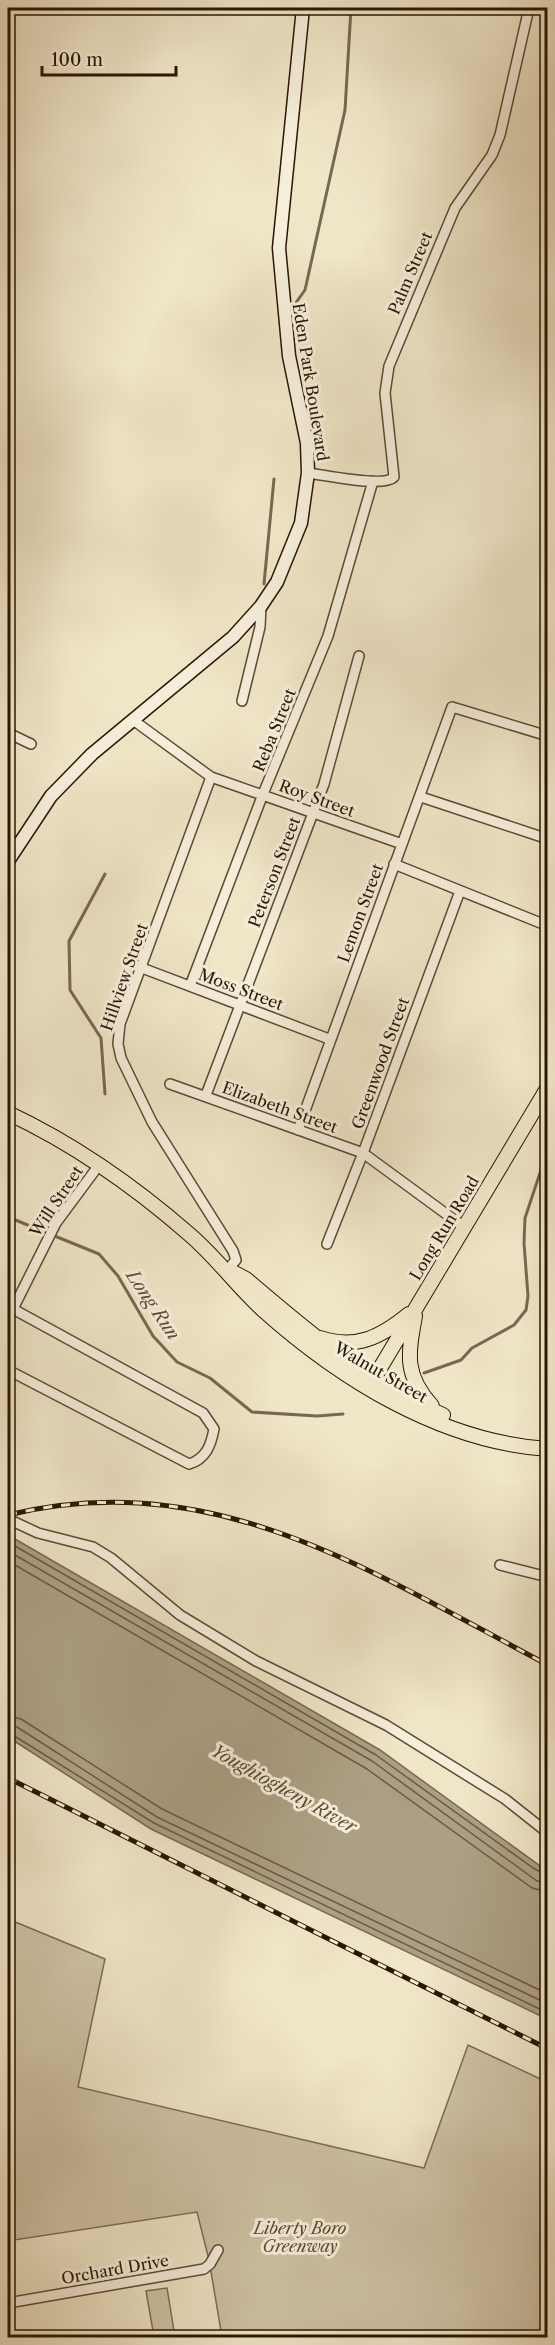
<svg xmlns="http://www.w3.org/2000/svg" width="555" height="2345" viewBox="0 0 555 2345" font-family="'Libre Caslon Text',serif">
  <rect width="100%" height="100%" fill="#efe5c7"/>
  <filter id="stains"><feTurbulence type="fractalNoise" baseFrequency=".00333" numOctaves="4"/><feColorMatrix values="0 0 0 0 .2 0 0 0 0 .09 0 0 0 0 .02 0 0 0 .5 -.17"/></filter>
  <radialGradient id="worn" r=".72"><stop offset=".6" stop-color="#630" stop-opacity="0"/><stop offset="1" stop-color="#630" stop-opacity=".3"/></radialGradient>
  <path fill="#cec2a5" stroke="#7c6c52" stroke-width="1.5" d="M8,1919L105,1959L78,2087L424,2168L468,2045L547,2082V2337H222L209,2260L197,2212L8,2241Z
    M167,2288L175,2337H154L146,2291Z"/>
  <path fill="#ac9f83" stroke="#78684f" stroke-width="1.5" d="M8,1535L380,1750L547,1871V2019L151,1829L8,1737Z"/>
  <g fill="none" stroke-linecap="round" stroke-linejoin="round">
    <path stroke="#6c5a42" stroke-width="1.5" d="M8,1542L376,1755L533,1868L548,1876
      M8,1551L372,1761L537,1881L548,1883
      M8,1561L367,1769L532,1888L548,1892
      M8,1716L21,1719L162,1809L548,1994
      M8,1725L17,1727L157,1817L548,2004
      M8,1732L154,1823L548,2013"/>
    <path stroke="#78684f" stroke-width="3" d="M295,304L305,290L345,110L351,8
      M264,584L274,479
      M105,1094L101,1038L70,990L69,941L105,874
      M8,1217L99,1254L118,1276L153,1336L177,1362L210,1378L252,1412L317,1416L343,1414
      M424,1373L461,1360L472,1348L514,1325L526,1310L528,1296L524,1243L525,1218L548,1149"/>
    <defs>
      <path id="minor" d="M308,473C325,475 384,488 394,477L385,393L389,366L455,208L492,155L500,135L529,8
        M242,701L260,627L261,606
        M133,720L211,777L402,844
        M8,733L31,744
        M211,777L120,1024L118,1044L121,1058L152,1122L233,1251L236,1260L227,1270
        M421,797L548,839
        M394,864L548,926
        M142,968L329,1039
        M190,986L263,794L328,636L373,481
        M170,1084L363,1153L464,1227
        M206,1095L324,784L359,656
        M298,1130L452,707L548,736
        M327,1244L363,1153L460,891
        M8,1319L56,1223L99,1165
        M8,1370L189,1464C206,1459 211,1445 214,1429L203,1413L13,1309
        M8,1519L38,1533L93,1547L111,1558L180,1615L256,1661L386,1725L505,1799L548,1833
        M500,1565L548,1577
        M8,2303L204,2269L210,2264L218,2250"/>
      <path id="secondary" d="M8,861L51,796L92,754L233,637L261,606L277,582L301,523L308,473L307,443L289,356L279,248L303,8"/>
      <path id="primary" d="M8,1113C74,1144 134,1186 189,1234C216,1257 236,1285 262,1309C340,1379 441,1442 548,1449
        M229,1270L246,1279C307,1331 367,1383 443,1415
        M415,1316C408,1355 404,1375 432,1406
        M320,1338C356,1350 381,1337 409,1314
        M370,1385L548,1087"/>
    </defs>
    <use href="#minor" stroke="#5c4a32" stroke-width="12"/>
    <use href="#secondary" stroke="#2b1600" stroke-width="15"/>
    <use href="#primary" stroke="#2b1600" stroke-width="16"/>
    <use href="#minor" stroke="#f5eedb" stroke-width="9"/>
    <use href="#secondary" stroke="#f5eedb" stroke-width="12"/>
    <use href="#primary" stroke="#efe5c7" stroke-width="14"/>
    <defs>
      <path id="rail" d="M8,1515C215,1465 373,1573 548,1665
        M8,1778L548,2049"/>
    </defs>
    <use href="#rail" stroke="#2b1600" stroke-width="5"/>
    <use href="#rail" stroke="#f5eedb" stroke-width="3" stroke-dasharray="9" stroke-linecap="butt"/>
  </g>
  <g text-anchor="middle" dominant-baseline="central" stroke-width="6" stroke-linejoin="round" paint-order="stroke">
    <g font-size="16" fill="#2b1600" stroke="#f5eedb">
      <text transform="translate(410 273) rotate(-67)">Palm Street</text>
      <text transform="translate(311 382) rotate(81)">Eden Park Boulevard</text>
      <text transform="translate(274 730) rotate(-68)">Reba Street</text>
      <text transform="translate(317 798) rotate(20)">Roy Street</text>
      <text transform="translate(274 872) rotate(-69)">Peterson Street</text>
      <text transform="translate(360 913) rotate(-70)">Lemon Street</text>
      <text transform="translate(124 977) rotate(-71)">Hillview Street</text>
      <text transform="translate(241 989) rotate(21)">Moss Street</text>
      <text transform="translate(380 1063) rotate(-70)">Greenwood Street</text>
      <text transform="translate(280 1107) rotate(20)">Elizabeth Street</text>
      <text transform="translate(56 1201) rotate(-56)">Will Street</text>
      <text transform="translate(444 1228) rotate(-59)">Long Run Road</text>
      <text transform="translate(381 1372) rotate(30)">Walnut Street</text>
      <text transform="translate(115 2269) rotate(-10)">Orchard Drive</text>
    </g>
    <g font-size="16" font-style="italic" fill="#5c4a32" stroke="#f5eedb">
      <text x="300" y="2228">Liberty Boro<tspan x="300" dy="18">Greenway</tspan></text>
    </g>
    <g font-size="18" font-style="italic" fill="#5f4d34" stroke="#f5eedb">
      <text transform="translate(153 1305) rotate(56)">Long Run</text>
      <text transform="translate(284 1789) rotate(29)">Youghiogheny River</text>
    </g>
  </g>
  <rect width="555" height="2345" fill="none" stroke="#efe5c7" stroke-width="30"/>
  <rect x="9" y="9" width="537" height="2327" fill="none" stroke="#2b1600" stroke-width="3"/>
  <rect x="15" y="15" width="525" height="2315" fill="none" stroke="#2b1600" stroke-width="1.5"/>
  <path d="M42 66v9h134v-9" fill="none" stroke="#2b1600" stroke-width="3"/>
  <text x="51" y="66" font-size="18" fill="#2b1600" stroke="#f5eedb" stroke-width="4.5" paint-order="stroke">100 m</text>
  <rect width="100%" height="100%" filter="url(#stains)"/>
  <rect width="100%" height="100%" fill="url(#worn)"/>
</svg>
